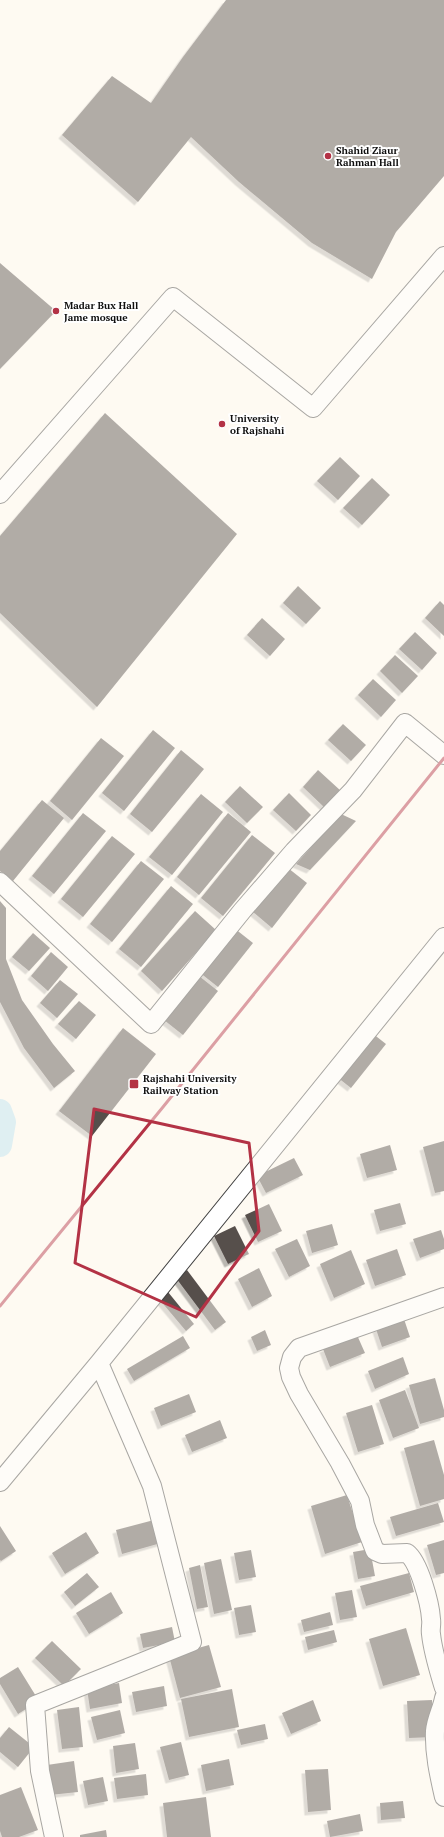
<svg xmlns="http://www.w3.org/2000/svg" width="444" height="1837" viewBox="0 0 444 1837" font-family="'PT Serif',serif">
  <defs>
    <filter id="shadow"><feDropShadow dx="-3.5" dy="3.5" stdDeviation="0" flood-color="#0004"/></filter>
  </defs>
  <rect width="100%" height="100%" fill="#fefaf2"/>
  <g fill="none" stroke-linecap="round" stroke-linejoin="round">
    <path stroke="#bbe2f1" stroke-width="24" d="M0,1111L4,1122L0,1145"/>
  </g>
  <path fill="#574f4c" filter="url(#shadow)" d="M226,0H444V176L396,232L372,279L312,243L239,182L191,137L138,202L62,135L112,76L151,103L183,57Z
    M0,263L56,311L0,369Z
    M105,413L237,534L97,707L0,613V536Z
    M340,457L360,476L338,500L317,481Z
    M372,478L390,495L362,525L343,508Z
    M298,586L321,608L306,624L283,603Z
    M440,601L444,605V636L425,618Z
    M262,618L285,639L270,656L247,635Z
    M415,632L437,653L422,670L399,649Z
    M395,655L418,676L402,693L380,671Z
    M373,679L396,700L381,717L358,695Z
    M343,724L366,745L351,761L328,740Z
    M153,730L175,748L124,811L102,793Z
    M101,738L124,756L72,820L50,801Z
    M181,750L204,769L152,832L130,814Z
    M318,770L341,791L325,808L303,787Z
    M240,786L263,807L247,823L225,802Z
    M289,793L311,815L296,831L273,810Z
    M201,794L223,812L172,875L149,857Z
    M42,800L64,818L13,881L0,871V851Z
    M83,813L106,831L54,894L32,876Z
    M228,813L251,832L199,895L177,877Z
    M341,814L356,821L310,870L296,864Z
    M252,835L275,853L223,916L201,898Z
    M112,836L135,854L83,917L61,899Z
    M141,861L164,879L112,942L90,924Z
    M288,868L307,883L272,928L253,912Z
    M171,886L193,904L141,967L119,949Z
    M0,901L6,908V959L22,1000L53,1044L75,1071L54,1088L24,1048L0,1002Z
    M195,911L216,930L162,991L141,971Z
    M234,928L253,943L218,987L199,972Z
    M33,933L50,948L29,971L12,957Z
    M51,952L68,967L48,991L31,976Z
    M199,976L218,991L183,1035L164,1020Z
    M60,980L78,994L57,1018L40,1003Z
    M79,1001L96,1015L76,1039L58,1024Z
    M123,1028L156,1054L92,1136L59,1111Z
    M372,1033L386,1044L351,1088L337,1077Z
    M444,1141V1191L435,1193L423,1147Z
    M390,1145L397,1170L367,1178L360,1154Z
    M294,1158L303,1175L266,1193L257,1176Z
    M400,1203L406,1224L380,1231L374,1210Z
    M269,1204L282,1231L258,1242L245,1215Z
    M332,1224L338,1245L312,1253L306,1231Z
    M235,1226L249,1254L228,1264L214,1236Z
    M441,1230L444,1239V1249L420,1258L413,1239Z
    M297,1239L310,1266L289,1277L275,1249Z
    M397,1249L406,1275L375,1286L366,1260Z
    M351,1250L365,1284L334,1298L320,1264Z
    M259,1268L272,1296L252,1307L238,1279Z
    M187,1270L226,1322L215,1330L176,1278Z
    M168,1292L194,1324L186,1331L159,1299Z
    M404,1319L410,1337L382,1347L376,1329Z
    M265,1330L271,1345L257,1351L251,1337Z
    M357,1335L365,1353L330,1367L323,1349Z
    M183,1336L190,1348L134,1381L127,1369Z
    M403,1357L409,1374L375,1389L368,1371Z
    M435,1378L444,1410V1417L420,1424L409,1385Z
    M405,1390L419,1428L393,1438L379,1400Z
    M189,1394L196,1412L161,1426L154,1408Z
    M372,1405L384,1444L358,1452L346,1413Z
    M220,1420L227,1438L192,1452L185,1435Z
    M434,1440L444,1475V1499L420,1506L404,1448Z
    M347,1495L362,1542L325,1554L311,1506Z
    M438,1503L444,1522L396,1536L390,1517Z
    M154,1520L161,1543L122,1554L116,1530Z
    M0,1526L16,1551L1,1561L0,1560Z
    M86,1532L99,1553L65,1574L52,1553Z
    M444,1540V1573L436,1575L427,1545Z
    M370,1549L375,1576L358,1579L353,1552Z
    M251,1550L256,1577L239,1580L234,1553Z
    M221,1559L232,1610L214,1614L204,1563Z
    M200,1565L208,1607L197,1609L189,1568Z
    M87,1573L99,1587L75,1606L64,1592Z
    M409,1573L414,1592L366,1606L360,1586Z
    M352,1590L357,1617L340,1620L335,1593Z
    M111,1592L123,1613L89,1634L76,1613Z
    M251,1605L256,1632L239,1635L234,1608Z
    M330,1612L333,1625L304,1632L301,1620Z
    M172,1627L175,1642L143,1648L140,1634Z
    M406,1628L420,1675L383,1686L369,1639Z
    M334,1630L337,1642L308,1650L305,1637Z
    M52,1641L81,1669L64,1686L35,1658Z
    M209,1645L221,1687L180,1698L169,1656Z
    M18,1667L39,1701L18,1714L0,1684V1678Z
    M119,1683L122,1703L90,1709L87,1689Z
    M164,1686L167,1706L136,1712L132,1692Z
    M232,1689L239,1727L189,1737L181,1699Z
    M313,1700L321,1721L291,1734L282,1713Z
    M432,1700L434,1737L409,1738L407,1701Z
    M79,1707L83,1747L62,1749L57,1710Z
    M120,1710L125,1733L97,1740L91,1717Z
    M265,1724L268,1739L241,1745L237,1730Z
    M9,1727L34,1747L18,1767L0,1752V1738Z
    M181,1742L189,1775L169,1780L160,1747Z
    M135,1743L139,1769L116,1773L113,1746Z
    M229,1759L234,1785L206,1791L201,1765Z
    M74,1761L78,1792L50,1795L47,1765Z
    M328,1769L331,1810L308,1812L305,1770Z
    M146,1774L148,1795L117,1799L114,1778Z
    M103,1777L108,1801L88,1805L83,1781Z
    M21,1787L38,1830L19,1837H2L0,1831V1795Z
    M206,1797L211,1837H167L163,1803Z
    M403,1801L405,1818L381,1820L380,1803Z
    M360,1814L363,1831L330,1837L327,1821Z
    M106,1830L107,1837H80V1835Z"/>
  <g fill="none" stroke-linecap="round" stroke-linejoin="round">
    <defs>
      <path id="street" d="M0,494L173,297L313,408L444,256
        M0,882L151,1024L242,911L294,851L353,790L405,723L444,755
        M444,1297L299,1348L292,1357L289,1368L291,1377L299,1394L340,1463L360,1501L365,1525L375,1551L382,1554L407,1553C419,1562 430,1603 431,1619C432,1624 430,1629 431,1634C433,1653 439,1671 444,1688
        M0,1482L99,1363L444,937
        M444,1698C442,1709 436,1719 435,1731C434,1753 439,1775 444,1797
        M54,1837L40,1771L35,1705L192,1642L152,1486L99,1363"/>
    </defs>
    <use href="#street" stroke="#424242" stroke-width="20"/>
    <use href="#street" stroke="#fff" stroke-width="18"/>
    <path stroke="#b33245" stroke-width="3" d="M0,1306L163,1107L444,758"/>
  </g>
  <path d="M0 0H444V1837H0ZM94,1109L249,1143L259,1231L196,1317L75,1263Z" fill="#fefaf2" fill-opacity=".55" fill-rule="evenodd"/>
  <path fill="none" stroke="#b33245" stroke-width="3" stroke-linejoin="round" d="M94,1109L249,1143L259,1231L196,1317L75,1263Z"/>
  <g fill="#b33245" stroke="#fff" stroke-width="1.5">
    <circle cx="328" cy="156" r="4"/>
    <circle cx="56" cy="311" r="4"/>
    <circle cx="222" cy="424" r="4"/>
    <rect x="129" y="1079" width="10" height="10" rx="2"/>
  </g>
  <g text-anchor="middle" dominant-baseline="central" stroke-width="4" stroke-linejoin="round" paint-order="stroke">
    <g font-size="10" font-weight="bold" fill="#0f0f0f" stroke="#fff" text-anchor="start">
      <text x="336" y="150">Shahid Ziaur<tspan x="336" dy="12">Rahman Hall</tspan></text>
      <text x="64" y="305">Madar Bux Hall<tspan x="64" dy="12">Jame mosque</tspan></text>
      <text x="230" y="418">University<tspan x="230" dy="12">of Rajshahi</tspan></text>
      <text x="143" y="1078">Rajshahi University<tspan x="143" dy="12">Railway Station</tspan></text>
    </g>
  </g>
</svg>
